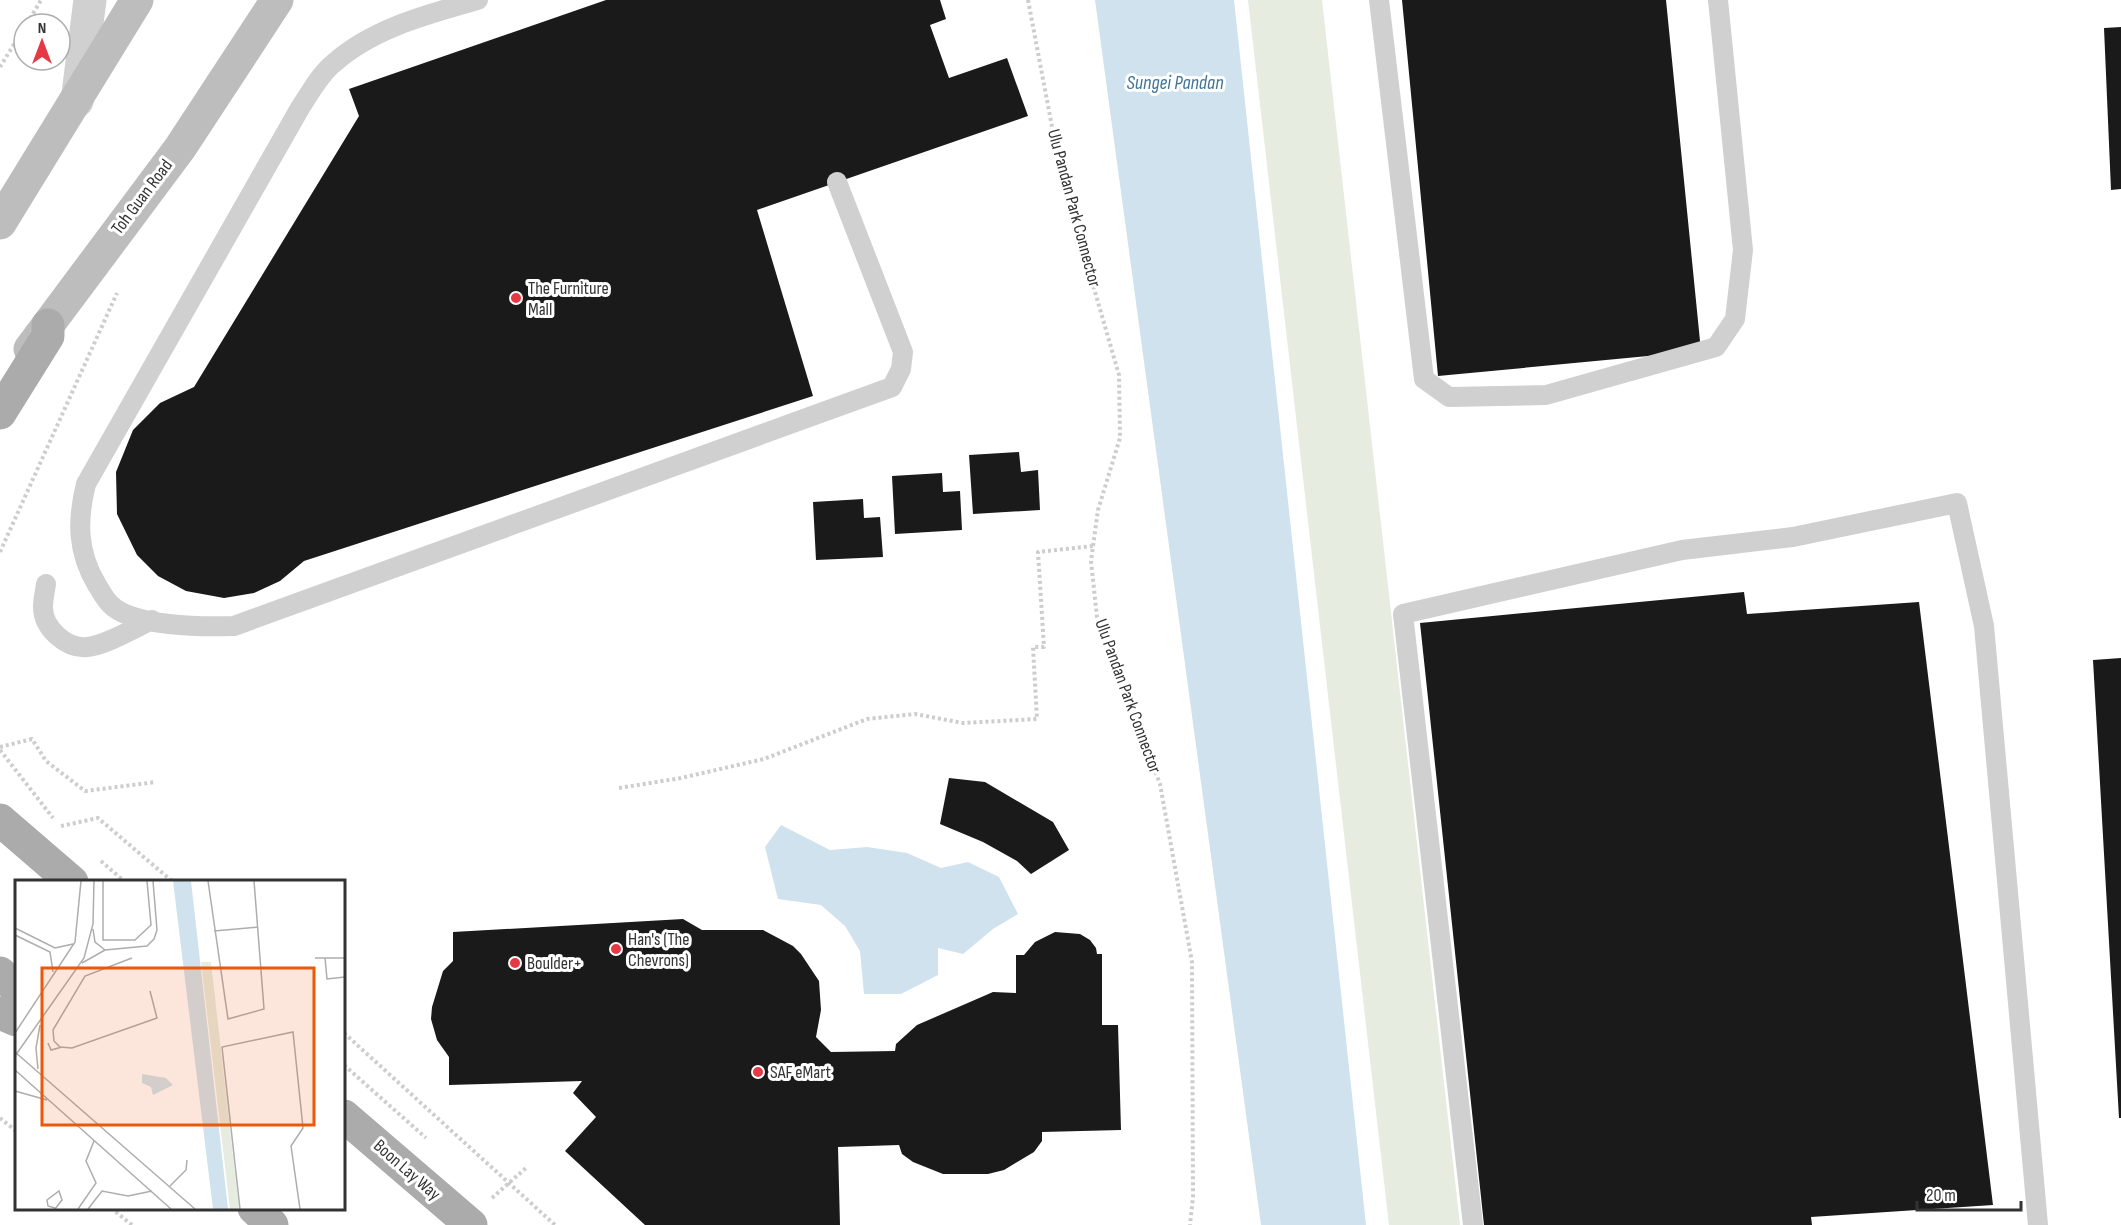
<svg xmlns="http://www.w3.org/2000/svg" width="2121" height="1225" viewBox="0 0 2121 1225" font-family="'Sofia Sans Condensed',sans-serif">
  <rect width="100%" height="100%" fill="#fff"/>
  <path fill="#e6ecdf" d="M1248,0H1322L1460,1225H1389Z"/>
  <path fill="#cfe2ee" d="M1095,0H1234L1366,1225H1261Z
    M781,825L830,850L867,847L907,853L941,868L968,862L999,877L1018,914L993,929L963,954L938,948V975L901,994H864L860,951L845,926L821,905L778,899L765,847Z"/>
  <path fill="#1a1a1a" d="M606,0H940L946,19L930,25L949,78L1007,58L1028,116L757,210L813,396L304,561L280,581L254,593L224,598L186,591L158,576L137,555L117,514L116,472L133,430L160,403L194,387L359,116L349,89Z
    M1402,0H1666L1701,351L1438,376Z
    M2121,27V189L2111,190L2104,28Z
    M1019,452L1021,472L1038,470L1040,510L973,514L969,455Z
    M942,473L943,492L960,491L962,530L895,534L892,476Z
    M863,499L864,518L880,517L883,557L816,560L813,502Z
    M1744,592L1747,614L1919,602L1993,1205L1811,1217L1812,1225H1484L1420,623Z
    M2121,658V1118H2119L2093,660Z
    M949,778L985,782L1053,822L1069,850L1031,874L1017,861L983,842L940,824Z
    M683,919L702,930H763L793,946L801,954L819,981L821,1010L816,1037L831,1052L895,1051L896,1044L917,1025L993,992L1016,993V955H1024L1035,942L1055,932L1080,934L1090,940L1096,948L1097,954H1102V1025H1118L1121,1130L1042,1132V1141L1034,1152L1004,1170L988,1174H943L913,1162L902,1154L899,1145L838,1147L840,1225H645L565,1151L596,1117L573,1093L582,1081L449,1085V1057L437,1040L431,1019L432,1007L443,971L453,961V932Z"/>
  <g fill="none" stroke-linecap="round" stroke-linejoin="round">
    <path stroke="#cdcdcd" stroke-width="4" stroke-dasharray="3 3" stroke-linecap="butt" d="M1028,0L1061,174L1119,375L1120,438L1098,510L1091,561L1097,617L1160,784L1192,962L1193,1197L1190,1225
      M27,24L41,0
      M0,67L24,28
      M0,552L117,293
      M0,747L32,739L46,761L85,791L156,782
      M0,750L53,818
      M619,788L681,778L764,759L867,719L915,714L963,723L1037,719L1033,647H1044L1038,552L1093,546
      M61,826L98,818L173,882
      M101,861L125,882
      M344,1033L555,1225
      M344,1065L426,1138
      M0,1118L16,1131
      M492,1198L527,1167
      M111,1208L132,1225"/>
    <path stroke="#d0d0d0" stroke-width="20" d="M478,0C429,14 373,28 334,63C320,74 310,93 300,108L86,484C77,520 77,552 97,585C101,591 105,599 110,604C132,627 204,627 234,626L892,387L901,369L903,352L837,182
      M1379,0L1424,379L1449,397L1546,395L1716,347L1735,319L1743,250L1718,0
      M46,584C45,591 43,600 43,607C43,628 66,649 87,647C104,646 135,628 152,620
      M1473,1225L1403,614L1682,550L1793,537L1957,503L1984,626L2038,1225"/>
    <path stroke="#d0d0d0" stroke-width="33" d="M77,101L90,0"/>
    <path stroke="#bdbdbd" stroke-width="33" d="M0,223L137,0
      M30,349L180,148L277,0"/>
    <path stroke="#ababab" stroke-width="33" d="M0,413L48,336V325
      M0,820L72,882
      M0,973L16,988
      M0,1013L16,1020
      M344,1116L471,1225
      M254,1208L272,1225"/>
  </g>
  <g fill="#e63946" stroke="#fff" stroke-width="2">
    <circle cx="516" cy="298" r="6"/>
    <circle cx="616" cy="949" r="6"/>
    <circle cx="515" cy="963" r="6"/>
    <circle cx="758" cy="1072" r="6"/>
  </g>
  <g text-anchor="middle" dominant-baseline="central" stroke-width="6" stroke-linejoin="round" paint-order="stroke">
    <g font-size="18" fill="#333" stroke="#fff">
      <text transform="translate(142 197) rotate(-53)">Toh Guan Road</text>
      <text transform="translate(1074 208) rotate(75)">Ulu Pandan Park Connector</text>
      <text transform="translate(1128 696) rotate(70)">Ulu Pandan Park Connector</text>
      <text transform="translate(407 1170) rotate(41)">Boon Lay Way</text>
    </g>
    <g font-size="18" fill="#333" stroke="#fff" text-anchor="start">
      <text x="528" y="288">The Furniture<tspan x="528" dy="21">Mall</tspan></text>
      <text x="628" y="939">Han's (The<tspan x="628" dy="21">Chevrons)</tspan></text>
      <text x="527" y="963">Boulder+</text>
      <text x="770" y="1072">SAF eMart</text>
    </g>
    <g font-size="20" font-style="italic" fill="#3f7597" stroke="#fff">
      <text x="1175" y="83">Sungei Pandan</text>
    </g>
  </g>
  <g transform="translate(15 880)">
    <rect width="330" height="330" fill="#fff"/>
    <path d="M186,82H196L224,329H215Z" fill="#e6ecdf"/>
    <path d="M158,1H176L213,329H198ZM127,194L151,198L158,205L138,215L136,207L127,203Z" fill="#cfe2ee"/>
    <path fill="none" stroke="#adadad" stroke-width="1.5" d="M88,1V60H120L136,45L132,1M193,1L213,139L249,129L239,1M0,48L40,68L58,64M78,49L80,62L90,70M199,51L243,47M0,55L35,72L38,92M117,78L70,96L38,150L39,161L45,167L57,168L142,138L135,111M300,78H330M310,78L312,99L330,97M67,83L90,70L132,66L139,59L142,50L138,1M0,153L60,62L66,1M33,163L36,170L47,167M0,172L180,329M0,176L69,78L78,44L79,1M23,189L21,168L25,145M0,190L156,329M0,211L32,220M155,306L171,290L172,280M40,329L47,320L44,311L32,320L33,326L40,328M63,329L81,303L71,281L79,261M73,329L87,311L113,316L137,311M225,329L207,167L278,152L288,248L276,266L285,329"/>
    <path fill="#e8590c" fill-opacity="0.15" stroke="#e8590c" stroke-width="3" d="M27,88H299V245H27Z"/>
    <rect width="330" height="330" fill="none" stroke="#333" stroke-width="3"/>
  </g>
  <g transform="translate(42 42)"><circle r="28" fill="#ffffff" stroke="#adadad" stroke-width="1.5"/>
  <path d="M0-4.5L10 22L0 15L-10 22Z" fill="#e63946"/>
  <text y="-9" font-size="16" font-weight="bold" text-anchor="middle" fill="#333333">N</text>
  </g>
  <path d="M1917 1201v9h104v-9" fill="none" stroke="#333333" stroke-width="3"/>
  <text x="1926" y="1201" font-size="18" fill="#333333" stroke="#ffffff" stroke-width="4.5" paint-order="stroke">20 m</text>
</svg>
